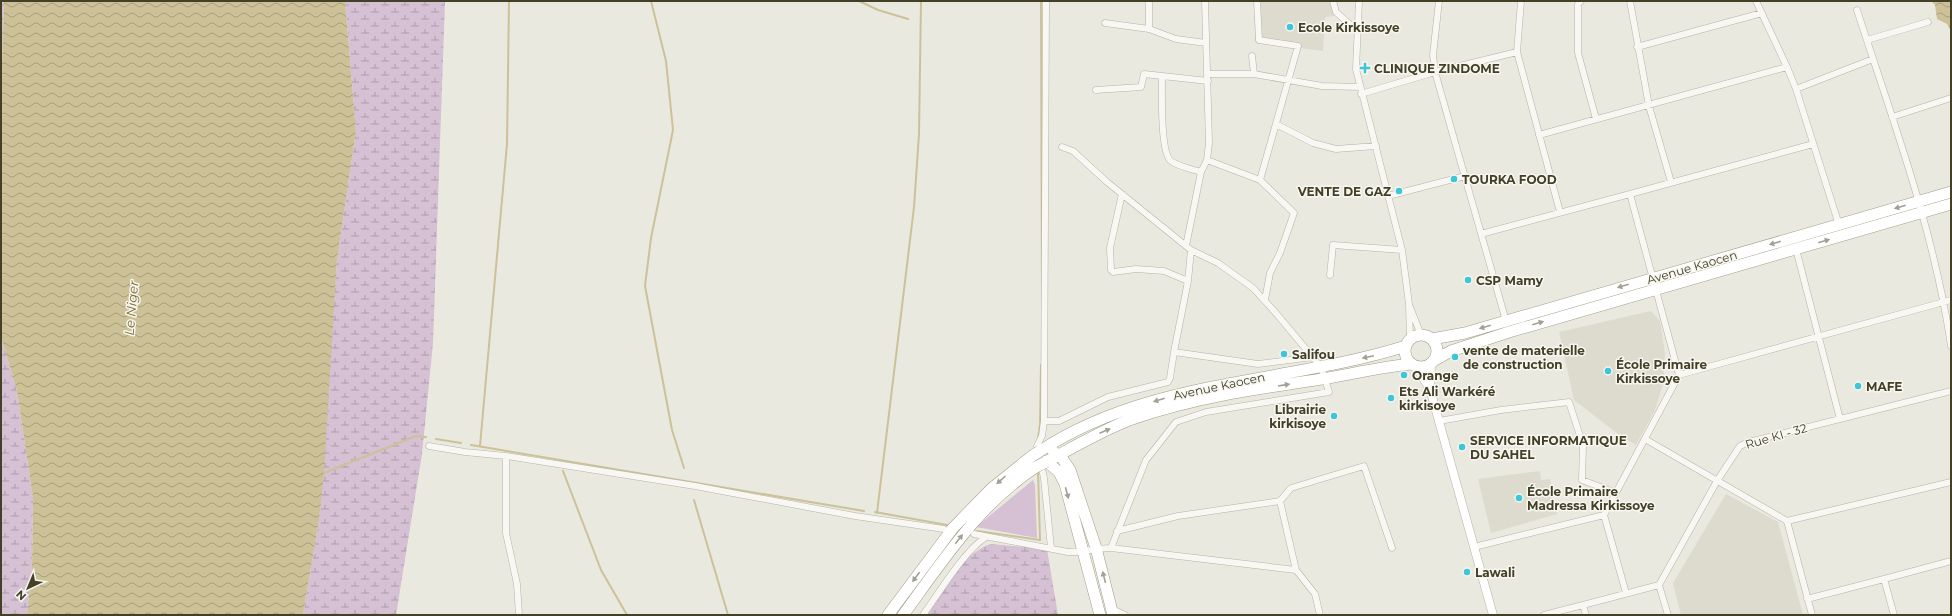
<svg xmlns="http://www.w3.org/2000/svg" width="1952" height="616" viewBox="0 0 1952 616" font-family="Montserrat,sans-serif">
  <defs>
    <pattern id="wetland-marsh" width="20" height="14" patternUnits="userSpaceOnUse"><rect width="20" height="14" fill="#d5c0d4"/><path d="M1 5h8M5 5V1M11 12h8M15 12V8" fill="none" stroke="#ae9dac"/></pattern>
    <pattern id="water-waves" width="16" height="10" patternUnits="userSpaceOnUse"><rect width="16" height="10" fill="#cdc198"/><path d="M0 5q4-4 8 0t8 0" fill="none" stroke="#a89e7c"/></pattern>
  </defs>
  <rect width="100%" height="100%" fill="#eae9e0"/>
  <path fill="#dcdbce" d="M1254,1H1336L1337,10L1335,16L1325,17L1323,51L1255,42Z
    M1651,311L1660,321L1665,354L1663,384L1655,410L1636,445L1618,434L1574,400L1559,332Z
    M1540,471L1541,480L1550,479L1557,514L1491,533L1478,479Z
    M1726,494L1778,522L1803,615H1681L1673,583Z"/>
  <path fill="#d5c0d4" d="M1033,480L1035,485L1037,538L976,527Z"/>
  <path fill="url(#wetland-marsh)" d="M1,1H4L1,95Z
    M345,1H445L433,343L422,454L396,615H303L319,520L337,260L356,131Z
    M1,337L17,391L33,498L32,566L27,615H1Z
    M990,544L1047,549L1058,615H927C944,591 961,555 990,544Z"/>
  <path fill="url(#water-waves)" d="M4,1H345L356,131L337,260L324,473L319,520L303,615H27L32,566L33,498L17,391L1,337V95Z
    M1931,1H1951V31L1947,24L1937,19L1935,5Z"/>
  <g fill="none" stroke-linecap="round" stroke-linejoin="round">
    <path stroke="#cdc198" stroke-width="2" d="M651,1L666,61L673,130L651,238L645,286L672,430L684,468
      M859,1L878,10L908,19
      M1041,1L1042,305
      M436,439L461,443
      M1038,439L1040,424L1041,365
      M471,445L864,511
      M480,446L507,144L509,1
      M563,471L601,570L627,615
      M324,473L416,436L426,437
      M694,500L728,615
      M875,512L947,525
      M877,513L914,207L919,134L921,1
      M977,531L1040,540L1038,470"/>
    <defs>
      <path id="street" d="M1046,1L1044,421L1042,436L1037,446L1044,478L1051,548
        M1333,1L1336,12L1356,30
        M1359,1L1356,69L1402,250L1409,304L1410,340
        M1439,1L1433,55L1435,72L1506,321
        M1521,1L1517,52L1560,212
        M1581,1L1578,4V53L1596,119
        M1630,1L1649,106L1671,182
        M1756,1L1787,67L1796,89L1839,225
        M1857,10C1893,121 1934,230 1951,346
        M1105,23L1149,29L1176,39L1206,43
        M1149,29V1
        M1867,40L1928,22
        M1637,47L1762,13
        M1252,56L1254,74
        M1208,74H1254L1322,86L1360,87
        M1162,76C1162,91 1160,153 1171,161C1179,167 1192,169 1201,172
        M1796,89L1873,59
        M1096,90L1141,87L1144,74L1208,81
        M1361,94L1435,72L1517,52
        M1892,117L1951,98
        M1276,124L1313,143L1336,149L1376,146
        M1539,135L1787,67
        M1062,147L1073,151L1107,182L1191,250L1218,263L1253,288L1275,312L1321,367L1329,392L1206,412L1176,422L1146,460L1111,548
        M1207,160L1260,180L1298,46L1259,40L1257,1
        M1260,180L1294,213L1280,253L1270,273L1265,300
        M1122,194L1110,248L1111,270L1113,272L1136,269L1164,271L1188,281
        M1630,194L1813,144
        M1388,196L1465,176
        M1481,234L1630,194L1679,375L1604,515L1626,593
        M1186,246L1201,172L1207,160L1209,143L1205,1
        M1796,249L1840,419
        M1191,250L1188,281L1174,352L1258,364L1313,357
        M1330,275L1333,245L1402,250
        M1410,307L1421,335
        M1679,375L1951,300
        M1044,421H1059L1108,397L1168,382L1170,378L1174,352
        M1439,421L1501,410L1569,402L1583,445L1582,480L1616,493
        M1645,439L1787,521L1951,482
        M429,446L465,452L506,456L695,486L855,516L944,529
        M506,456V533L517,584L519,615
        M1280,501L1296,570L1315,594L1320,615
        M1787,521L1812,615
        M1117,531L1178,516L1280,501L1291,488L1364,466L1392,548
        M974,534L1068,552C1083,553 1096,548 1111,548L1296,570
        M1474,547L1604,515
        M1884,579L1951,561
        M1807,599L1884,579L1894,615
        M1583,605L1659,585
        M1112,609L1125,615
        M923,615C940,592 963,552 986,537
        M1544,615L1583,605L1586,615
        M1668,615L1659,585L1717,481L1740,446L1749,442L1951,391"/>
      <path id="secondary" d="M1416,367L1430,389L1493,615
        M1430,389L1431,364"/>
      <path id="highway" d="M1405 351a16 16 0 1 1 32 0a16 16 0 1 1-32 0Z
        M1432,339L1465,333L1951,192
        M1435,360L1451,351L1509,332L1951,204
        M1040,451C1149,379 1285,384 1406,346
        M1053,451L1062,458L1070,470L1096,548L1113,615
        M1046,461L1059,472L1065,484L1100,615
        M1046,462C1074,447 1102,430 1132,419C1192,398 1254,389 1316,380C1348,375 1379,367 1412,364
        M888,615L953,528L991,489L1032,456
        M903,615C942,562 979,504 1036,467"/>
    </defs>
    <use href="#street" stroke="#b5b3a5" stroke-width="7"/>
    <use href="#secondary" stroke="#b5b3a5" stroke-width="9"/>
    <use href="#highway" stroke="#a29e86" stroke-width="12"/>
    <use href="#street" stroke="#f8f7f3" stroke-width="6"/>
    <use href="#secondary" stroke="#fff" stroke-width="8"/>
    <use href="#highway" stroke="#fff" stroke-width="11"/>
    <defs>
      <path id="highway-bridge" d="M1032,456L1040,451
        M1036,467L1046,462"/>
    </defs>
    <use href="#highway-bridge" stroke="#a29e86" stroke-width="12" stroke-linecap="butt"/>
    <use href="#highway-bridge" stroke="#fff" stroke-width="11"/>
  </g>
  <defs><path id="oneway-solid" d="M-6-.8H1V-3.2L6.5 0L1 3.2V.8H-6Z"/></defs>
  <g fill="#a1a093">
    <use href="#oneway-solid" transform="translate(1900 207) rotate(164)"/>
    <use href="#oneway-solid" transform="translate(1824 241) rotate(-16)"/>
    <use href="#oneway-solid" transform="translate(1775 243) rotate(164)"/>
    <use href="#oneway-solid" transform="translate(1623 286) rotate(164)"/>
    <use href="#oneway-solid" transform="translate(1538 323) rotate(-16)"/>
    <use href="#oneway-solid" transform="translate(1485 327) rotate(164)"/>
    <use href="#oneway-solid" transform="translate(1368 357) rotate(168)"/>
    <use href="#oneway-solid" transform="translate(1284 385) rotate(-9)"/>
    <use href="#oneway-solid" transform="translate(1159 400) rotate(163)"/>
    <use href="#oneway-solid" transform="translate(1105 431) rotate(-23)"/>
    <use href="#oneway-solid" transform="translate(1001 480) rotate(138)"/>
    <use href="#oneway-solid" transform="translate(1067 493) rotate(75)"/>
    <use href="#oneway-solid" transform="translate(959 539) rotate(-52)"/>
    <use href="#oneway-solid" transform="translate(916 577) rotate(127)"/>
    <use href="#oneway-solid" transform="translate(1104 577) rotate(-104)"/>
  </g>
  <g fill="#3cc6d8" stroke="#f7f6f0" stroke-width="1.5">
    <circle cx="1290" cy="27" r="4"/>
    <path d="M1363 62h4v4h4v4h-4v4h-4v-4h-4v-4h4z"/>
    <circle cx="1454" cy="179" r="4"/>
    <circle cx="1399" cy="191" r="4"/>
    <circle cx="1468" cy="280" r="4"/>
    <circle cx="1284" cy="354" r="4"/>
    <circle cx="1455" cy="357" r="4"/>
    <circle cx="1608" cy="371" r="4"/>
    <circle cx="1404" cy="375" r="4"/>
    <circle cx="1858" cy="386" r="4"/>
    <circle cx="1391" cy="398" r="4"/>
    <circle cx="1334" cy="416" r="4"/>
    <circle cx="1462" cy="447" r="4"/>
    <circle cx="1519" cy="498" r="4"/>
    <circle cx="1467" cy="572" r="4"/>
  </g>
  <g text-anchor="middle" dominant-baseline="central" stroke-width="3" stroke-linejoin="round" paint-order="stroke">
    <g font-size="12" font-weight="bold" fill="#434027" stroke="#f7f6f0" text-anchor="start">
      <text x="1298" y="27">Ecole Kirkissoye</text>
      <text x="1374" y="68">CLINIQUE ZINDOME</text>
      <text x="1462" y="179">TOURKA FOOD</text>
      <text x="1391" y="191" text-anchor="end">VENTE DE GAZ</text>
      <text x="1476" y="280">CSP Mamy</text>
      <text x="1463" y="350">vente de materielle<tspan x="1463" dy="14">de construction</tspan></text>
      <text x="1292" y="354">Salifou</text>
      <text x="1616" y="364">École Primaire<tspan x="1616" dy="14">Kirkissoye</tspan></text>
      <text x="1412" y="375">Orange</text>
      <text x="1866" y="386">MAFE</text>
      <text x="1399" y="391">Ets Ali Warkéré<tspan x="1399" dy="14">kirkisoye</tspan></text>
      <text x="1326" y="409" text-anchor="end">Librairie<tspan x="1326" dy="14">kirkisoye</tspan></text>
      <text x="1470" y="440">SERVICE INFORMATIQUE<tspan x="1470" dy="14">DU SAHEL</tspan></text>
      <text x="1527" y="491">École Primaire<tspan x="1527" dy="14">Madressa Kirkissoye</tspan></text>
      <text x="1475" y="572">Lawali</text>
    </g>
    <g font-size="12" fill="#434027" stroke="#f7f6f0">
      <text transform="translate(1692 267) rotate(-16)">Avenue Kaocen</text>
      <text transform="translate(1219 386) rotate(-12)">Avenue Kaocen</text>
      <text transform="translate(1776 436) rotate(-16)">Rue KI - 32</text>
    </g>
    <g font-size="13" font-style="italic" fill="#7a6c2e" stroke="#f7f6f0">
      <text transform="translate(131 308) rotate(-85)">Le Niger</text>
    </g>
  </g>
  <rect width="1952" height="616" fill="none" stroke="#434027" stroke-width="4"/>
  <g transform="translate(28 588) rotate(224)" stroke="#f7f6f0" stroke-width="3" paint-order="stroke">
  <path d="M0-3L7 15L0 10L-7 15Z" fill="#434027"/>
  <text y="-6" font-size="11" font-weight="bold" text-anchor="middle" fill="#434027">N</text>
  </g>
</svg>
